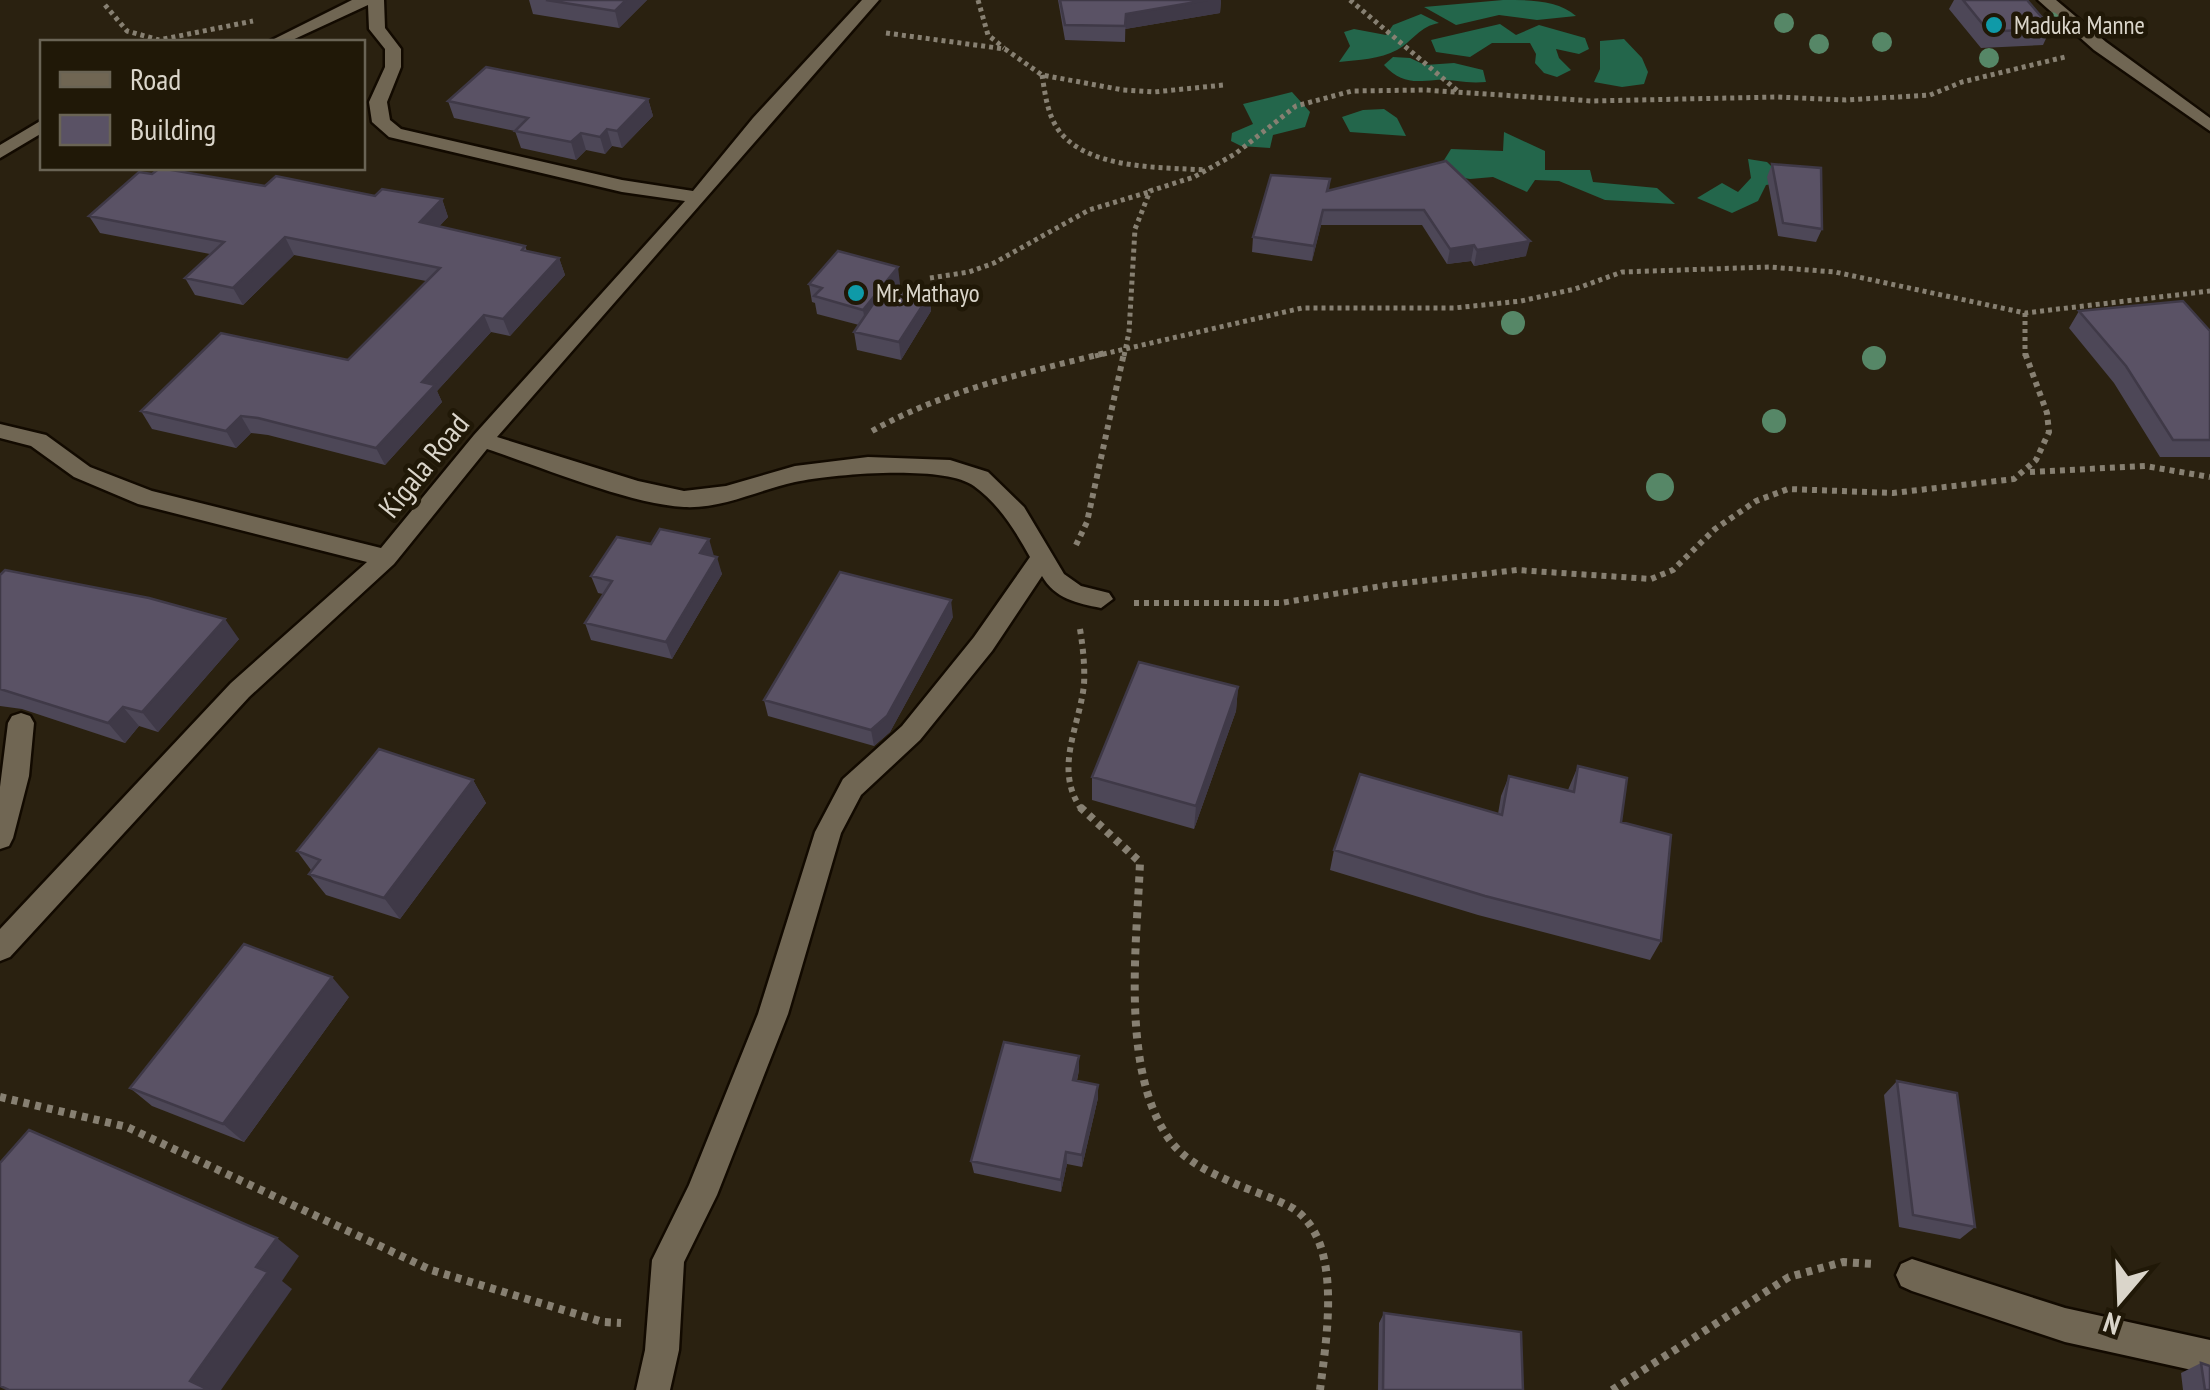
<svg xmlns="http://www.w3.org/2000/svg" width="2210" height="1390" viewBox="0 0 2210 1390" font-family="'PT Sans Narrow',sans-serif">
  <rect width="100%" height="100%" fill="#2a2110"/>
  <path fill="#23664b" d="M1503,0C1530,0 1558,0 1576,16L1537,20L1499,15L1456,25L1424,7Z
    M1421,14L1439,23C1420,26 1413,41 1397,50C1380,59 1358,60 1339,62L1350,46L1344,32L1354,29L1386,35L1393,25Z
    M1500,24L1516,35L1539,25L1585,38L1589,49L1579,54L1556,49L1559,58L1571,70L1557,77L1544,73L1535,63L1536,54L1530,43H1492L1470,57L1436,52L1431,40Z
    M1624,39L1642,58L1648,72L1644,84L1622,87L1594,82L1600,69V41Z
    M1393,57L1410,58L1425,65L1454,63L1483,70L1486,82C1465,84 1452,79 1436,80C1412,82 1401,83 1384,65Z
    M1292,92L1310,112L1305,127L1273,135L1270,148L1241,146L1231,141L1232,133L1253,124L1243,104Z
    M1384,109L1397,118L1406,136L1350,132L1342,117L1363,110Z
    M1504,132L1545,151V170H1590L1593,182L1657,188L1675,204L1605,200L1559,181L1535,180L1527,192L1493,177L1470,179L1436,173L1451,149L1503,151Z
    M1748,159L1767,162L1788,182L1766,185L1758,201L1732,213L1697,198L1722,183L1738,192L1751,178Z"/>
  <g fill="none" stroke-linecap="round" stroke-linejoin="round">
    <defs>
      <path id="minor" d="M352,0H384L385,28L401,49V67L387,102L390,120L401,129L622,180L693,191L753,118L862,0H879L497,437L638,481L684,491L726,486L795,466L868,457L950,460L988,472L1024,507L1064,574L1081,586L1109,593L1113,599L1101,608C1077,603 1055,599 1042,576L992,651L920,740L861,795L841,833L788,1014L717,1195L684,1262L679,1350L670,1390H636L645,1350L652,1260L689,1185L758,1014L815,832L843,779L902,726L974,637L1030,557C1015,530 999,504 974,486C945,464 831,474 795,482C758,490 722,509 684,507C629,504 541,467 487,449L394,564L249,697L10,957L0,961V929L231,683L367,562L138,504L74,477L31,446L0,438V424L46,435L90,467L152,491L381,548L474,435L685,201L622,192L389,137L372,122L369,102L385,67V49L369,29L368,5L288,42H268Z
        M2038,0H2056L2106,42L2210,118V131L2094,50Z
        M42,120V133L0,158V145Z
        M21,713L30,716L34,723L29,776L13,838L9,846L0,849V787L8,723L12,716Z
        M1912,1259L2065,1308L2210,1340V1374L2065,1342L1912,1291L1901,1286L1896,1275L1901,1264Z"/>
    </defs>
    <use href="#minor" stroke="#120a00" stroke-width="5"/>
    <path stroke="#878072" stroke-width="5" stroke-dasharray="4 4" stroke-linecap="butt" d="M978,0L988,35L1004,48
      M1350,0L1459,92
      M105,5L127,31L159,40L253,21
      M886,33L1005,49L1042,75L1123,90L1154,92L1224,85
      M1042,75C1045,93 1047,112 1057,128C1085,170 1161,167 1205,170
      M930,278L969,272L994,263L1089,210L1149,192
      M2025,313V356
      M1095,356L1302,308H1454L1521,301L1575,289L1622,272L1769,267L1835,272L2025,313L2210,291
      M1124,356L1129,332L1135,229L1150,191L1194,177L1235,154L1296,106L1352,91L1425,90L1592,101L1776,97L1846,100L1930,95L1962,82L2065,57"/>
    <path stroke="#878072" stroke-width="6" stroke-dasharray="5 5" stroke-linecap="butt" d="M872,431C945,390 1025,373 1105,353
      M2030,472L2145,466L2210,477
      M1076,545L1087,522L1124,353
      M1134,603H1281L1387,585L1517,570L1651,579L1673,570L1715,529L1756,501L1788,489L1893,493L2014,479L2036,460L2049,432L2047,413L2025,353
      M1080,629C1083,648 1085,666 1084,685C1079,728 1053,770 1082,810"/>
    <path stroke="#878072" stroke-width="8" stroke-dasharray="6 6" stroke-linecap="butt" d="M1080,807L1140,862C1137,943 1120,1069 1169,1139C1186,1163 1212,1173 1238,1185C1255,1192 1277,1199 1294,1209C1344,1243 1326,1340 1320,1390
      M0,1097L127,1127L431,1270L603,1322L621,1323
      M1612,1390L1789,1277L1843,1262L1874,1264"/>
    <use href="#minor" fill="#706653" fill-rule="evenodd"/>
  </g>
  <g fill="#568767">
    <circle cx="2051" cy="22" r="10"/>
    <circle cx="1784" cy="23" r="10"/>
    <circle cx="1882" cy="42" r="10"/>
    <circle cx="1819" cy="44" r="10"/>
    <circle cx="1989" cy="58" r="10"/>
    <circle cx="1513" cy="323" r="12"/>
    <circle cx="1874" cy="358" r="12"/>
    <circle cx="1774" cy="421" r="12"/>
    <circle cx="1660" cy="487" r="14"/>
  </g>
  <path fill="#4d4757" d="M529,0H647L619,28L533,14Z
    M1058,0H1221L1220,13L1125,29V42L1065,40Z
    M1954,0H2027L2051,28L2043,45L1981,48L1949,9Z
    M648,99L653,116L622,148L612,146L605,154L586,150L576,160L521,148L515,131L454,118L448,101Z
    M1446,161L1526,256L1474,266L1471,261L1447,264L1422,225H1321L1312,261L1252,252L1253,237L1330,179L1329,191Z
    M1772,164L1822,229L1816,242L1778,236L1767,177Z
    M265,186L375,196L442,199L448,217L439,226L525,246L527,251L559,258L565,275L510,336L491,332L437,391L442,402L385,465L268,435L251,433L236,448L152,429L141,411L348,360L426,281L294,255L243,305L195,295L185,278L210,254L100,233L89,216Z
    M809,284H900L898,287L930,294L931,311L901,360L857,350L854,332L859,325L817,314L815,303L812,302Z
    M2079,311L2210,331V457H2160L2114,383L2069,328Z
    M714,556L722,574L672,659L591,640L585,623L603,594L598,593L591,576Z
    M0,575L239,639L158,732L139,726L125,743L22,709L0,706Z
    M953,617L890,732L874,746L768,716L764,700Z
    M1238,687L1236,711L1194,829L1092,800V777Z
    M1578,766L1621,822L1661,941L1650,960L1478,915L1330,870L1334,850L1498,814L1501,796L1509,776L1568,790Z
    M473,780L486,803L400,919L326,895L309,874L311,870L297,851Z
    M349,997L244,1142L152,1106L130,1088Z
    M1079,1056V1070L1077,1081L1098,1098L1082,1167L1067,1164L1061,1192L974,1173L971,1161Z
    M1897,1081L1975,1227L1960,1239L1899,1227L1884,1095Z
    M1384,1313L1523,1390H1378L1379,1323Z
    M2201,1363L2210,1390H2183L2181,1373Z"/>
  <path fill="#3f3947" d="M626,0H647L619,28L615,11Z
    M1207,0H1221L1220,13L1125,29V42L1126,14Z
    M648,99L653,116L622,148L617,131Z
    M607,129L612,146L605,154L600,137Z
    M581,133L586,150L576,160L571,142Z
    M442,199L448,217L427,240L420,222Z
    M1323,210L1321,225L1312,261L1314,246Z
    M285,237L294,255L243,305L233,288Z
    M1530,241L1526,256L1474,266L1477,250Z
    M1474,245L1471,261L1447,264L1450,249Z
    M559,258L565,275L510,336L503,319Z
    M898,267L900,284L866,327L863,310Z
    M930,294L931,311L901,360L899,342Z
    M484,315L491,332L437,391L442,402L385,465L376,448L422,382Z
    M241,416L251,433L236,448L226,431Z
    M709,539L714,556L700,553Z
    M717,557L722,574L672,659L666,642Z
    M951,600L953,617L890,732L874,746L871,730Z
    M225,619L239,639L158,732L142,712Z
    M1238,687L1236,711L1194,829L1196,806Z
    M123,707L139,726L125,743L108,723Z
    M473,780L486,803L400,919L384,898Z
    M332,977L349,997L244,1142L223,1124Z
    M1079,1056V1070L1074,1093L1073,1080Z
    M1098,1085V1098L1082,1167V1155Z
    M1066,1152L1067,1164L1061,1192V1180Z
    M277,1238L299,1256L282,1281L292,1289L221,1390H206L190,1381L256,1267Z"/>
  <path fill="#5a5265" stroke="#3f3947" stroke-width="2.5" d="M546,0H626L615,11Z
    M1060,0H1207L1126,14L1125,26L1065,25Z
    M1963,0H2027L2051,28L1989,32Z
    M486,67L648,99L617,131L607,129L600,137L581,133L571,142L515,131L528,118L448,101Z
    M1446,161L1530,241L1477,250L1474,245L1450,249L1424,210H1323L1314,246L1253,237L1271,175L1330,179L1327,191Z
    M1772,164L1821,168L1822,229L1783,223Z
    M160,168L265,186L276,176L375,196L382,189L442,199L420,222L525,246L522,250L559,258L503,319L484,315L422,382L435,385L376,448L258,418L241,416L226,431L141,411L221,333L348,360L440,268L285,237L233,288L185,278L224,242L89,216L139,172L152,174Z
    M838,251L898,267L863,310L814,296L822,288L809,284Z
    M886,285L930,294L899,342L854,332Z
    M2183,301L2210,331V440H2173L2126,366L2079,311Z
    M660,529L709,539L700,553L717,557L666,642L585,623L612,581L591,576L617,537L651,544Z
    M5,570L149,598L225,619L142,712L123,707L108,723L0,689V575Z
    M840,572L951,600L887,716L871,730L764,700Z
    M1139,662L1238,687L1196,806L1092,777Z
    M379,749L473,780L384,898L309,874L320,860L297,851Z
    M1578,766L1627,778L1621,822L1671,835L1661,941L1485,896L1334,850L1360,774L1502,815L1509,776L1574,792Z
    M244,944L332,977L223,1124L130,1088Z
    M1004,1042L1079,1056L1073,1080L1098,1085L1082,1155L1066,1152L1061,1180L971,1161Z
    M1897,1081L1957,1093L1975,1227L1913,1215Z
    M29,1130L277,1238L256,1267L268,1272L190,1381L209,1390H9L0,1386V1163Z
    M1384,1313L1521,1332L1523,1390H1383Z
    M2201,1363L2210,1366V1390H2205Z"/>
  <g fill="#0f9aa8" stroke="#201807" stroke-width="4">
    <circle cx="1994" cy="25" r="10"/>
    <circle cx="856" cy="293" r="10"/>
  </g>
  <g text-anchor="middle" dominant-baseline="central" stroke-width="9" stroke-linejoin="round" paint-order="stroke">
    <g font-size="25" fill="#dad5ca" stroke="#201807" text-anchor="start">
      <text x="2014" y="25">Maduka Manne</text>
      <text x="876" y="293">Mr. Mathayo</text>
    </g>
    <g font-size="30" fill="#dad5ca" stroke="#201807">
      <text transform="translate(423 465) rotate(-51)">Kigala Road</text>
    </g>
  </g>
  <rect x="40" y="40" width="325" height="130" fill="#201807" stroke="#6a6455" stroke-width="2.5"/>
  <rect x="60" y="72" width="50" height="15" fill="#706653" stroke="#6a6455" stroke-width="2.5"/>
  <text x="130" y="90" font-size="30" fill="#dad5ca">Road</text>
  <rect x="60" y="115" width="50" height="30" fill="#5a5265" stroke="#6a6455" stroke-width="2.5"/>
  <text x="130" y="140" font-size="30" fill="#dad5ca">Building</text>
  <g transform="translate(2120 1300) rotate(199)" stroke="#201807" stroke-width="8" paint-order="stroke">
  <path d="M0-8L18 38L0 25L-18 38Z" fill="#dad5ca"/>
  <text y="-15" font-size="28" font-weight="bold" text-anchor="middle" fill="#dad5ca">N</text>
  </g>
</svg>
